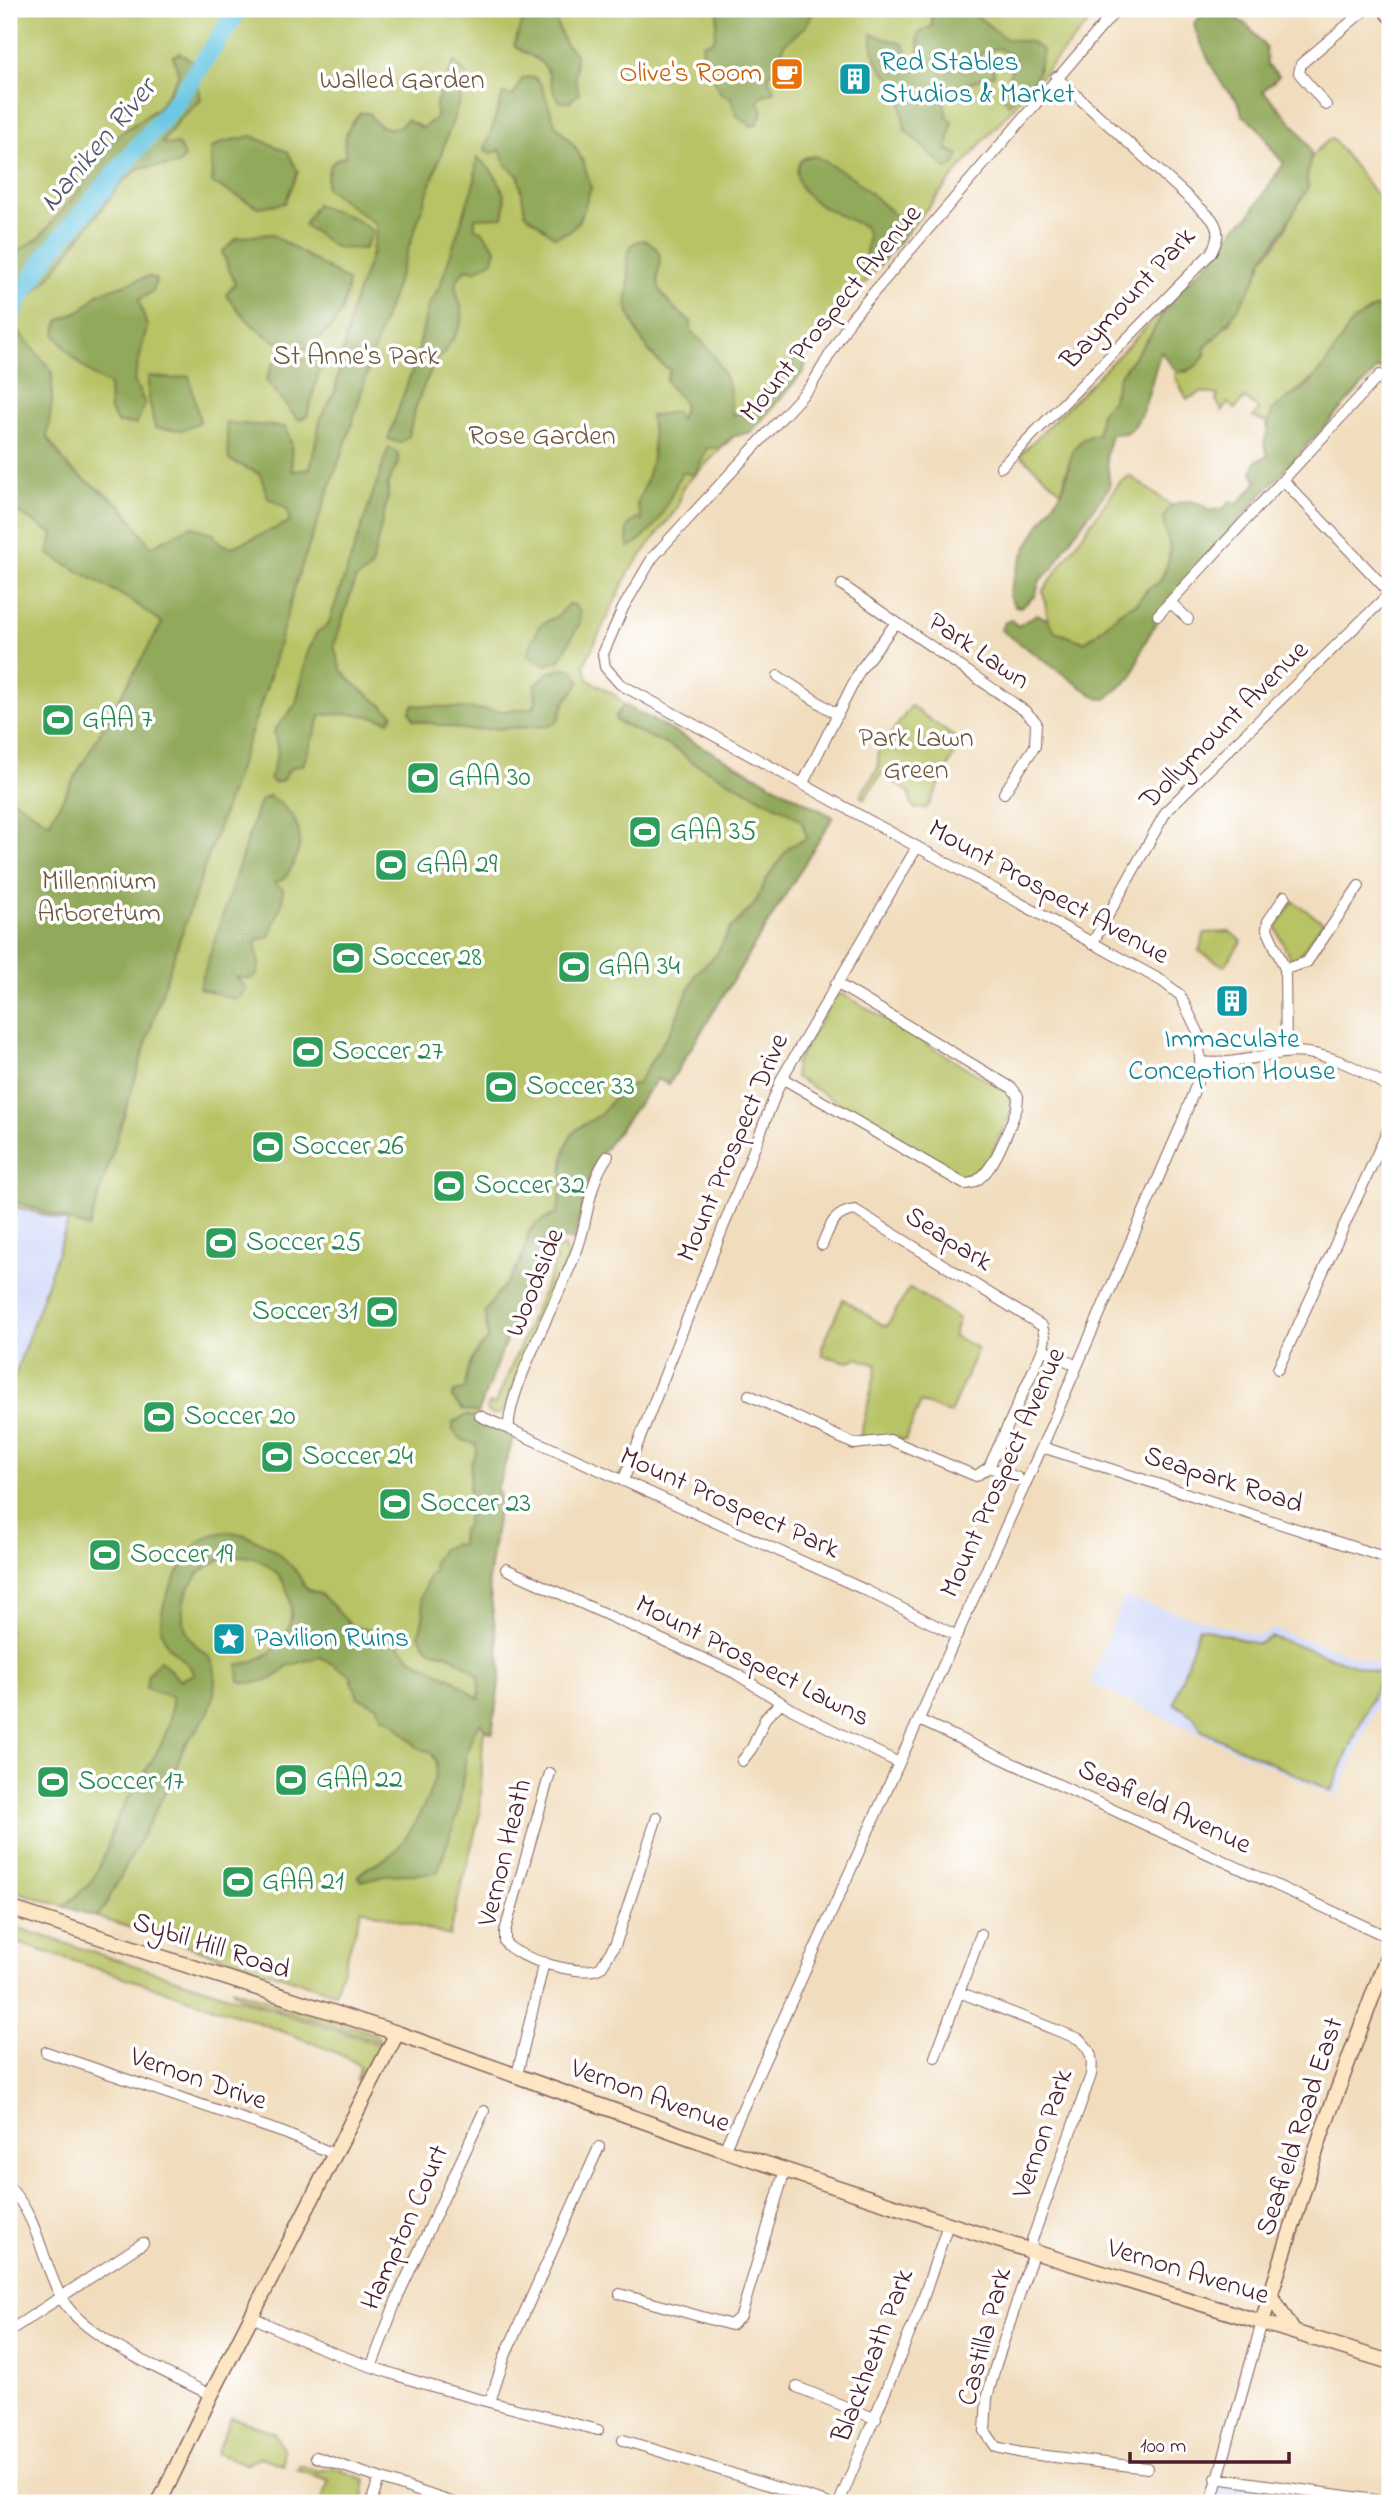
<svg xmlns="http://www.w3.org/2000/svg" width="1399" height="2512" viewBox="0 0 1399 2512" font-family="'Indie Flower',sans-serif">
  <rect width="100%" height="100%" fill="#fff"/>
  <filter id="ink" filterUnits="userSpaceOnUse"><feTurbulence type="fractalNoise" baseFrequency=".0143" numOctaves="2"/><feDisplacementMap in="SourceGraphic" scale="14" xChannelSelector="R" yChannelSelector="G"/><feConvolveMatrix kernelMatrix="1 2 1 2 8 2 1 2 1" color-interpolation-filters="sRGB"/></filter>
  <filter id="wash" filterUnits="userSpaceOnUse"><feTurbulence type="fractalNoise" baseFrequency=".00686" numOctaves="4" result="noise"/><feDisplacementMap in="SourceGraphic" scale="28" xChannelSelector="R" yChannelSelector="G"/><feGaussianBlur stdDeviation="1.57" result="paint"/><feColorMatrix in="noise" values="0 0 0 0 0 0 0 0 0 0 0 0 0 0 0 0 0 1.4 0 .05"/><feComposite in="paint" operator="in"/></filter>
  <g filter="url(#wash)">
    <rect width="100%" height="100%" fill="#f1ddbd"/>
    <path fill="#d1d9f9" d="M9,1205L68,1221L9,1393Z
      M1123,1597L1258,1636L1274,1629L1390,1668V1677L1336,1797L1090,1683Z
      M1220,2485L1369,2503H1218Z"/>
    <path fill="#b7c365" stroke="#807148" stroke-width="2" d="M9,9H1101L984,140L825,331L807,355L804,371L751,432L734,436L683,487L678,507L629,572L584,665L589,680L615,695L624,705L833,817L669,1084L657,1079L598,1158L590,1176L574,1240L550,1238L543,1244L476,1418L513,1439L497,1489L500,1497L488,1580L501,1669L492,1733L485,1730L483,1737L480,1813L449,1936L362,1909L335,1993L9,1889V1393L68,1222L9,1205Z
      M1332,138L1390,212V321L1371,312C1343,326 1341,348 1322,370C1302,391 1276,399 1266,428V422L1253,417L1259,410L1245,398L1235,409L1228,403L1222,411L1216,400L1218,395L1202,392L1187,399L1175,377L1176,371L1187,372L1217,332L1230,323L1235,309L1260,269L1263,258L1276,245L1288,225L1293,208L1308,188C1304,163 1312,152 1332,138Z
      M1166,307L1152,333L1119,377L1112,401L1101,412L1098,434C1070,438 1067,470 1062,492L1020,455Z
      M1130,476L1172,506C1160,526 1169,530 1170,550C1170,561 1164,574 1159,583L1148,588L1136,605C1118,609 1104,632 1084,642L1055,632L1048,620L1043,591L1120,482Z
      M911,706L961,742C948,764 940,786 927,808L915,809L911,803L910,793L882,773L864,799L860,796L878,768V752Z
      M1293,901L1323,922L1298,957L1290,959L1276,928Z
      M1230,932L1242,941L1224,966L1199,951L1205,933Z
      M843,994L1010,1094L1013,1106L984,1172L970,1180L965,1178L795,1077V1064L835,996Z
      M564,1246L568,1258L502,1413L492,1415L487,1410L489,1403L495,1405L557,1259L551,1256L553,1251Z
      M910,1288L959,1319L953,1336L978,1348L950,1414L921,1402L905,1440L889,1436L860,1438L877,1365L857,1358L848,1362L825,1356L822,1355V1347L843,1299L886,1327Z
      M1199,1627L1257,1644L1272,1637L1382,1674L1331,1791L1202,1731L1194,1717L1174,1703Z
      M9,1925L381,2045L362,2083L357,2080L360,2067C345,2045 56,1956 9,1940Z
      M231,1989L376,2034L381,2042L241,1997Z
      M231,2417L274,2432L283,2449V2465L261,2457L245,2464L216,2453Z
      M299,2465L319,2471L334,2468L366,2480L362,2503H320L329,2480L297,2470Z"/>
    <path fill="#91a95a" stroke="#6e6442" stroke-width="2" d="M526,9H563L555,19L565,44L576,54L575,79L579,93L570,102H561C550,92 553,82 547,70C541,58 524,54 514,46Z
      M719,9H815L805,27L784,44L778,65L770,73L769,81L775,91L761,96L758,102L763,110L757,124L752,126L736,115L731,98L721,94L709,68L702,66L703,44L714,40Z
      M968,9L1006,39L1031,42L1043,51L1036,78L1009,104L1000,93L1007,85L1014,57L998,48L982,52L980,58L993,62L994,75C978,77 967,87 952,89L944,100L947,117L952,122L947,149L959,155L955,164L947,169L905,130L901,100L904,89C883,75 871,60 872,34L903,44L911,59L920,65L918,34L932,26V10Z
      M1210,9H1222L1248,26L1266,48L1267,65L1279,76L1263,91C1274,103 1312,140 1311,155C1309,168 1305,175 1308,188C1293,212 1282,236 1264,257C1260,262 1259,272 1256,278C1242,303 1226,329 1205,347V355C1197,367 1191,372 1176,371L1161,352C1153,369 1146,423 1127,432C1123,434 1116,434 1111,434L1106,455L1110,486L1065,547L1054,567L1040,580L1035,596L1022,607L1015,606L1009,596C1017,558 1038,526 1060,494C1074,475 1061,440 1098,434L1101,412L1112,401L1119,377L1152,333L1175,294L1211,260L1235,228L1248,217L1284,163C1265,146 1267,130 1242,115C1240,101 1235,98 1225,88C1218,79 1195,35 1194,23Z
      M180,53L195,63L201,100L180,119L162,143L179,145L184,157L178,165L140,168L122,182L47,280L26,301L9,298V264L18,251L39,238L80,189L94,164L114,138L159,107L179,75L173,56Z
      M454,61L468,76L381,328L349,433L297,579L267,686L167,976L89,1228L9,1199V797L49,823L162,623L132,601L48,554L53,534L9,507V320L52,371V402L47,437L69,468L121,505L151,547L191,526L213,534C219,544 223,547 235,546L290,522L287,509L268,498L260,474L229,460L226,423L285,427L291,443L292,471L310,469L321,417L335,392L352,308L372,253L377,225L326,188C328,171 327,160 346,156C341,138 349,126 360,113H369C377,129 394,134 407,120L422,128L436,118V103Z
      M528,77L535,78L541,84L555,124L576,148L584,164L591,188L581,217L572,230L555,237L525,213L519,176L506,165L500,150L492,153L485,150L503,94L513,96L522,79Z
      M252,136L288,152L298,172L285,203L258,207L212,183L211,148L223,142Z
      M815,156L852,177L898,218L907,222L910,229L880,264H874L866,254L868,234L864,226C842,216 790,199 798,167C800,157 806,157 815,156Z
      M477,157C496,173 510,192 503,217L475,218V228L483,232L496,249L493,260L475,271L466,269C443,291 468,301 461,323C455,341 441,354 432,369C421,389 412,415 409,436L400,443L388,439L417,356L428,306L440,286L475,180Z
      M316,205L351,217L373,231L364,249L337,248L304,225Z
      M271,234L348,281C344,319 334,328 305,350C265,343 250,325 226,295L235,283L222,252L237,238Z
      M644,240C671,253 655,266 658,284C660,296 681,316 691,321V332C711,347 720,364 729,387C732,395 730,406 732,414C758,419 791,363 805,342L815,345L807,355L804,371L751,432L734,436L718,448H707L695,475L682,472C666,503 662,529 628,548L627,527L637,518L642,520L637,504C650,476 658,447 650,416L675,412L680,419C691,397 675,398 666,380L670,370C651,360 634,330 628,309C624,298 630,287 629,277C627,261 624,254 635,242Z
      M149,276L156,280L153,291L139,300L147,327L134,381L145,404L136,424L118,423L110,410L109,384C92,379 65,350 55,334L59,321L83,309L99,293Z
      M1376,307L1387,312L1385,318L1390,321V376L1378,368L1213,548L1164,609L1143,646L1132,677L1106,699L1097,698L1001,630L1004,623L1011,620L1018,626L1037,614L1048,620L1055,632L1084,642C1104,632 1118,608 1136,604L1149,588L1159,583C1164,574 1170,562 1170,551C1171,541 1162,529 1164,518C1169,497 1199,497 1209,511L1224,508L1230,501L1238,504L1257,482L1252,472L1256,461L1268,456L1264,444L1272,410L1309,384L1323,368L1353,321Z
      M287,358L322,361L307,416L298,420L266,380L273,363Z
      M148,376L174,379L189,376L200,422L182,430L155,428L148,394Z
      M389,447L398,453V463L388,483V497L371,568L355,580L334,646L341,670L352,682L393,714L389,721C362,713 349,713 321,715L303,765C292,765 287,771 282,781L274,783L270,778L278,752L274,731L296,704L307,654L317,632L328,625Z
      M568,604L574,605L580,612V622L560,660L545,665L527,655L539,626L559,615Z
      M566,668L573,670L580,681C576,689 570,695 565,702C559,712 563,721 549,726L467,730L414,720L410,712L413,705L504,711L533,708L536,702L535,686L548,673Z
      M624,705L833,817L669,1084L657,1079L598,1158L590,1176L574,1240L550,1238L543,1244L478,1413L462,1409L452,1398L454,1392L465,1389C466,1370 473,1351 488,1340L485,1313C493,1296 508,1284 517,1268C534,1239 514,1231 556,1214C567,1188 556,1152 575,1131C582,1124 594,1120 602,1113C610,1104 620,1084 637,1084L672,1028L696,973L716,955L730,929L755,904L766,880L789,847L807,838L802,822L792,814L690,761L678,750L616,721V716Z
      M269,796C305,817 308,846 284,879L274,883L283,889L282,903L269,937L255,941L259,965L257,974L251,979L236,977L246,988L244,994L235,999L199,988L260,801Z
      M466,1415L476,1418L513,1439L497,1489L500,1497L488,1580L501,1669L492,1733L485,1730L481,1722L473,1733L466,1755L458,1813L437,1873L384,1875L362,1881L358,1876C367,1865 380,1863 390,1855C409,1841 436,1787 437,1764L431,1752L418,1748L394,1722L383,1717L377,1706L358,1697L350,1675L320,1657L287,1666C279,1680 253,1686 239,1681L238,1665C327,1649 291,1541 226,1558C192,1567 171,1606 190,1638C195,1647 207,1653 212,1661C216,1669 215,1685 214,1693C211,1719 190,1734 181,1753C178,1760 177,1767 175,1774L104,1908L97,1917L64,1906C75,1897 86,1889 94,1877C106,1858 109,1837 118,1817C137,1777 174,1743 172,1697L146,1688L148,1674L160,1660L180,1680L194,1674C187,1658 170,1654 164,1638C156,1620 166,1593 176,1577C183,1564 191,1547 204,1539C235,1520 273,1546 294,1569C299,1574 301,1581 305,1587C309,1591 315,1591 320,1594C324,1596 350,1624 352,1627L368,1629L394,1641L411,1658L454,1680L479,1699V1677L473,1670L449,1655L431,1650L423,1643L419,1635L424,1614L421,1598L429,1575L435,1570L432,1564L442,1549L453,1544L461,1545L462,1530L467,1525L471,1463L477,1450L475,1444L463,1440L453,1431V1422Z"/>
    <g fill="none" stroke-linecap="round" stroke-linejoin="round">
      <path stroke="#63c4e2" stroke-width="19" d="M9,323L17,302L47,255L174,105L239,9"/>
    </g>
  </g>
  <g filter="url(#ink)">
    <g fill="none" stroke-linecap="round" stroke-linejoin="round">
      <defs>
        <path id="street" d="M1326,105L1299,73L1301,64L1366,9
          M1001,467L1211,253C1218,240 1221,231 1211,218L1056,77
          M1283,480L1390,593
          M842,585L1025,711L1036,722L1035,746L1004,793
          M1170,602L1188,619
          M1158,615L1380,375
          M778,676L838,715
          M803,783L860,670L895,624
          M1285,896L1268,921L1267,929L1285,969L1286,1053
          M1092,944L1167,810L1390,593
          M1285,969L1307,962L1359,886
          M1201,1062C1229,1065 1255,1057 1283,1053C1320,1048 1361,1068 1390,1089
          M782,1078L964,1184C991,1186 1008,1129 1017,1108L1018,1096L1012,1088L836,983
          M1043,1349L1077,1366
          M1278,1369L1390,1126
          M749,1395L854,1444L890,1440L976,1476L989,1467L1043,1349L1045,1337L1042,1326L855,1210C833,1213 830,1226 822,1245
          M480,1416L863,1589L957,1636
          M509,1428C506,1392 564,1288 578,1247C589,1216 588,1183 608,1156
          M1042,1447L1390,1559
          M989,1467L1018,1478
          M623,1481L782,1078L917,847
          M506,1569L735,1673L793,1710L899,1763
          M919,1720L1390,1938
          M742,1761L752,1748L766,1717L781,1703
          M550,1773L505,1931V1942C514,1958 586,1979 601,1967L616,1943L657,1817
          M959,1992L1079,2039C1092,2051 1093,2058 1091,2075L1032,2240L1031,2260L996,2364L987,2398L985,2431L996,2447L1022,2453L1147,2468
          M46,2052L284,2133L334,2154
          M935,2057L981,1934
          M517,2075L544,1962
          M724,2150L1042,1447L1180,1128L1201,1072L1198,1032L1180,995L1162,981L620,684L605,667L603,654L623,608L653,557L811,386L851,319L1117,9
          M9,2187C40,2220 41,2261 62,2299C84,2338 170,2374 211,2395
          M620,2294L731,2325L741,2316L785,2170
          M251,2316C359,2372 481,2400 598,2430
          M9,2331L143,2243
          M372,2365L398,2296L484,2111
          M797,2387L876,2419
          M490,2402L505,2356L599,2147
          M623,2440L827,2503
          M316,2457L454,2503
          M1216,2478L1382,2501
          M371,2503L379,2479
          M839,2503L920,2308L948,2224
          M1211,2503L1262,2322"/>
        <path id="secondary" d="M1385,9L1390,16
          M9,1908L397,2033L724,2150L1031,2251L1390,2362
          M1271,2295L1293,2331
          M1262,2322L1322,2132L1390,1949
          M159,2503L211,2395L397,2033"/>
      </defs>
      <use href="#street" stroke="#84625e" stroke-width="12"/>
      <use href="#secondary" stroke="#84625e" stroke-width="17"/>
      <use href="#street" stroke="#fff" stroke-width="10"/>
      <use href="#secondary" stroke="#fce6c4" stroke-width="14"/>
    </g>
  </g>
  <defs>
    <symbol id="cafe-square" viewBox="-11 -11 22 22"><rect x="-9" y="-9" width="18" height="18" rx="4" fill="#e8710a" stroke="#fff"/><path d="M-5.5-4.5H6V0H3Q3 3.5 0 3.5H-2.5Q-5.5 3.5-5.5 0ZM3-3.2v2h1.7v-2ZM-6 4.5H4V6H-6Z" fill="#fff"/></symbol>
    <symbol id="building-square" viewBox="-11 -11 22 22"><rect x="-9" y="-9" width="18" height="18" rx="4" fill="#0f9aa8" stroke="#fff"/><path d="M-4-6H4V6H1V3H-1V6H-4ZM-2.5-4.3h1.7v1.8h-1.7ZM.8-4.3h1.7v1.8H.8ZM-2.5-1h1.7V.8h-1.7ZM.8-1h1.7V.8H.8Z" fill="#fff"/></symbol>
    <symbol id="stadium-square" viewBox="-11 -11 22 22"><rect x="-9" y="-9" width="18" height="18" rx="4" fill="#2e9e5b" stroke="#fff"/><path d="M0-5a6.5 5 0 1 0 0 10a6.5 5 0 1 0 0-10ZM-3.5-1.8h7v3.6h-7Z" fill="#fff"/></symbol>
    <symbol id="sight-square" viewBox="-11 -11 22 22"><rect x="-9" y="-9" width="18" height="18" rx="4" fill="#0f9aa8" stroke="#fff"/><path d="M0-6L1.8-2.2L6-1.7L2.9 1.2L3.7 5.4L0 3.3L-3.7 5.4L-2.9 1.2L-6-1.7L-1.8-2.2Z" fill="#fff"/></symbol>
  </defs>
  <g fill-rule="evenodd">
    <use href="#cafe-square" x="768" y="55" width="38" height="38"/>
    <use href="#building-square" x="836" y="60" width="38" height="38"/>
    <use href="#stadium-square" x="39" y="701" width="38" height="38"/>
    <use href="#stadium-square" x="404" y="759" width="38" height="38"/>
    <use href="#stadium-square" x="626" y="813" width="38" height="38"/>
    <use href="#stadium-square" x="372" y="846" width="38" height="38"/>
    <use href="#stadium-square" x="329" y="939" width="38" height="38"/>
    <use href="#stadium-square" x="555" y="948" width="38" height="38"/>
    <use href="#building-square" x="1213" y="982" width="38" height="38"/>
    <use href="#stadium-square" x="289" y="1033" width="38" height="38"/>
    <use href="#stadium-square" x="482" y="1068" width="38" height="38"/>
    <use href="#stadium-square" x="249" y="1128" width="38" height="38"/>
    <use href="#stadium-square" x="430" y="1167" width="38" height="38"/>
    <use href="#stadium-square" x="202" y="1224" width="38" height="38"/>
    <use href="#stadium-square" x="363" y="1293" width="38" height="38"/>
    <use href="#stadium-square" x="140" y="1398" width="38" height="38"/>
    <use href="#stadium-square" x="258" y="1438" width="38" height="38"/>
    <use href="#stadium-square" x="376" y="1485" width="38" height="38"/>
    <use href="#stadium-square" x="86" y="1536" width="38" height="38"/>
    <use href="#sight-square" x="210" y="1620" width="38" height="38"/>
    <use href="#stadium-square" x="272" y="1761" width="38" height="38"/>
    <use href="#stadium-square" x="34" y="1763" width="38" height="38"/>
    <use href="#stadium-square" x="219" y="1863" width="38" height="38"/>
  </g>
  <g text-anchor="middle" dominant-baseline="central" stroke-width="7" stroke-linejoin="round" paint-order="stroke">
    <g font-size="28" fill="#0d838f" stroke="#fff" text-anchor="start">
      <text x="880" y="63">Red Stables<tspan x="880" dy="32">Studios &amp; Market</tspan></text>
      <text x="1232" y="1040" text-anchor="middle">Immaculate<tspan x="1232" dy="32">Conception House</tspan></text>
      <text x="254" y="1639">Pavilion Ruins</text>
    </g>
    <g font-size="28" fill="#c56008" stroke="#fff" text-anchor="end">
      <text x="762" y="74">Olive's Room</text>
    </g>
    <g font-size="28" fill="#70583f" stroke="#fff">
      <text x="402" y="81">Walled Garden</text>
      <text x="356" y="357">St Anne's Park</text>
      <text x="542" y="437">Rose Garden</text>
      <text x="916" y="739">Park Lawn<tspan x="916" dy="32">Green</tspan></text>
      <text x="99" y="882">Millennium<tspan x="99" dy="32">Arboretum</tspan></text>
    </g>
    <g font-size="28" fill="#4a1f2b" stroke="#fff">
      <text transform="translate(1129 299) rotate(-47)">Baymount Park</text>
      <text transform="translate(832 314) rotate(-51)">Mount Prospect Avenue</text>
      <text transform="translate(978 652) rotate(34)">Park Lawn</text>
      <text transform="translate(1225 726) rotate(-45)">Dollymount Avenue</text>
      <text transform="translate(1048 893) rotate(29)">Mount Prospect Avenue</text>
      <text transform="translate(734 1148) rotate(-67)">Mount Prospect Drive</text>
      <text transform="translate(948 1240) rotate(32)">Seapark</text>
      <text transform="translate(536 1283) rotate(-68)">Woodside</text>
      <text transform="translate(1004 1473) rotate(-66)">Mount Prospect Avenue</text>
      <text transform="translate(1223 1481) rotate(18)">Seapark Road</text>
      <text transform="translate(729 1504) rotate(24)">Mount Prospect Park</text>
      <text transform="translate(752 1662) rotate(27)">Mount Prospect Lawns</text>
      <text transform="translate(1164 1808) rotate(25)">Seafield Avenue</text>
      <text transform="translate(506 1853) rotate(-76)">Vernon Heath</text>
      <text transform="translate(211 1947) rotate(18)">Sybil Hill Road</text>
      <text transform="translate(198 2080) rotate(19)">Vernon Drive</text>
      <text transform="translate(650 2097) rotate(20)">Vernon Avenue</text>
      <text transform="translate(1301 2127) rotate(-72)">Seafield Road East</text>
      <text transform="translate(1044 2134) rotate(-71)">Vernon Park</text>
      <text transform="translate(406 2228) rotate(-66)">Hampton Court</text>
      <text transform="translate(1188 2273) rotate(17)">Vernon Avenue</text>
      <text transform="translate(986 2337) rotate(-75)">Castilla Park</text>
      <text transform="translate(874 2356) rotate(-69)">Blackheath Park</text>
    </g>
    <g font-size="28" fill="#27864d" stroke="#fff" text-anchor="start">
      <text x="82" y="720">GAA 7</text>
      <text x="448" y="778">GAA 30</text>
      <text x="670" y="832">GAA 35</text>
      <text x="416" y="865">GAA 29</text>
      <text x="372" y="958">Soccer 28</text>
      <text x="598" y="967">GAA 34</text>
      <text x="332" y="1052">Soccer 27</text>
      <text x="526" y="1087">Soccer 33</text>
      <text x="292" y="1147">Soccer 26</text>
      <text x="474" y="1186">Soccer 32</text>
      <text x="246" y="1243">Soccer 25</text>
      <text x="358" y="1312" text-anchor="end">Soccer 31</text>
      <text x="184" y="1417">Soccer 20</text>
      <text x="302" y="1457">Soccer 24</text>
      <text x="420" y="1504">Soccer 23</text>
      <text x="130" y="1555">Soccer 19</text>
      <text x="316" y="1780">GAA 22</text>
      <text x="78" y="1782">Soccer 17</text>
      <text x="262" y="1882">GAA 21</text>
    </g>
    <g font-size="30" font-style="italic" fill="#53596b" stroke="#fff">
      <text transform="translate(99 146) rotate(-50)">Naniken River</text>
    </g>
  </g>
  <rect width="1399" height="2512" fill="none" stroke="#fff" stroke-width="35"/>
  <path d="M1130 2452v10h159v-10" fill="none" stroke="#4a1f2b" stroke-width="3.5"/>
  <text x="1140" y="2452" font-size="21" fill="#4a1f2b" stroke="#ffffff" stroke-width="5" paint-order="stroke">100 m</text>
</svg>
